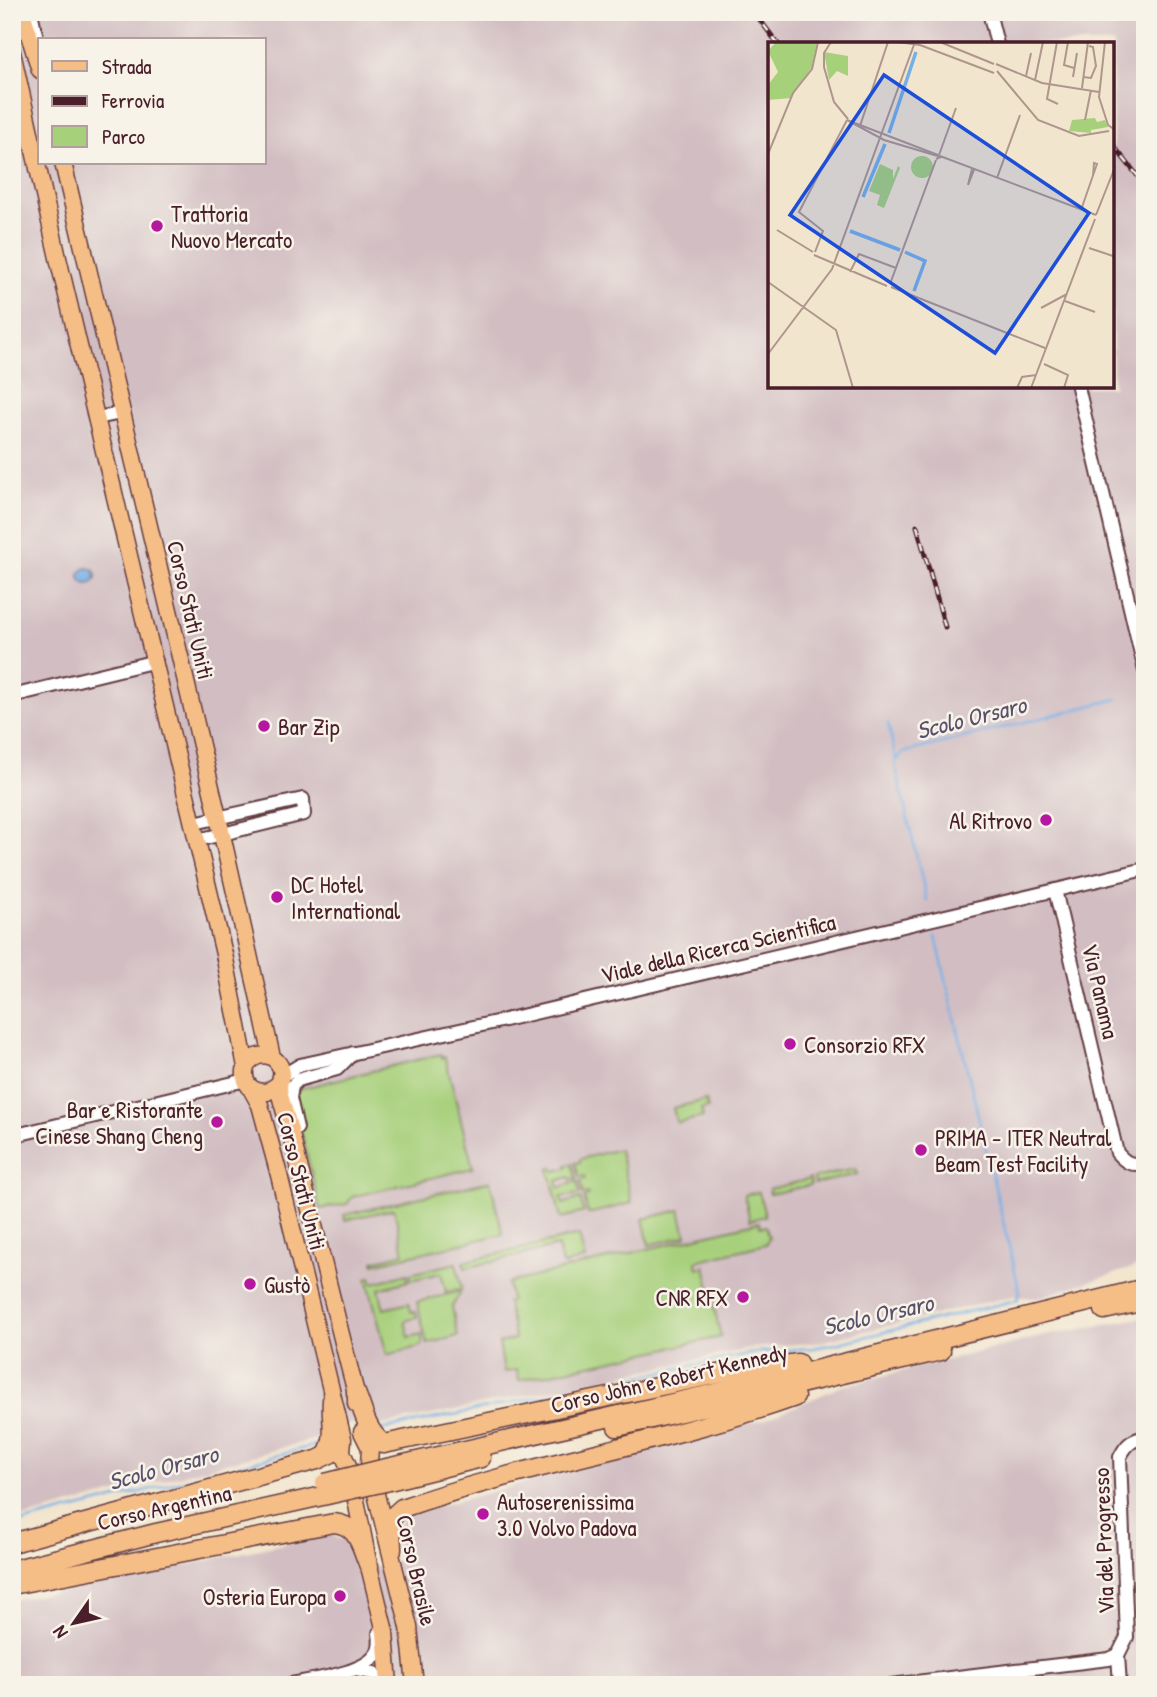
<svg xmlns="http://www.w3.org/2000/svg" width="1157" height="1697" viewBox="0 0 1157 1697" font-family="'Patrick Hand',sans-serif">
  <rect width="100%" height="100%" fill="#f7f3e8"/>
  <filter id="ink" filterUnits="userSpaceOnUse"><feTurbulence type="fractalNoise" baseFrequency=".0143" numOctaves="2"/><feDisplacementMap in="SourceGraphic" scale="14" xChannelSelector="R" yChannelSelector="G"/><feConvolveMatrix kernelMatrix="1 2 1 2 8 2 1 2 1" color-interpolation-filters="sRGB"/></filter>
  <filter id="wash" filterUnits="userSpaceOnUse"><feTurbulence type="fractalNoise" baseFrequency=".00686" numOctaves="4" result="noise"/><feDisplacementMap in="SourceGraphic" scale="28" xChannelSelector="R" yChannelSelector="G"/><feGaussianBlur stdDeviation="1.57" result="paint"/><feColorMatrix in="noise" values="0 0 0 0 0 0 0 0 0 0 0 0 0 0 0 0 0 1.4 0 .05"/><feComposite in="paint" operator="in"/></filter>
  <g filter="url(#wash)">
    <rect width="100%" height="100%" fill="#f2e5cd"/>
    <path fill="#d2bec2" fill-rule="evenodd" d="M12,12H1145V1264L1037,1298L1013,1296L820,1342L753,1348L383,1425L350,1424L326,1431V1436L12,1521ZM40,40H264V163H40ZM770,44H1113V387H770Z
      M1145,1317V1685H12V1600L65,1591L334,1533L335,1538L347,1540L354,1569L362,1570L400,1560L395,1533L405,1515L766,1419L842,1386L1040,1337Z"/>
    <path fill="#a7d07b" stroke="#787853" stroke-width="2" d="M441,1054L442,1058L445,1057L473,1168L352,1197L347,1204L320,1209L293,1097L299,1089Z
      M706,1100L708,1108L701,1109L703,1117L677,1123L673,1108Z
      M619,1149L632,1203L588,1214L584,1197L589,1196L588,1193L583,1194L580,1181L585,1179L584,1176L579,1177L575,1163L580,1162V1159Z
      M572,1164L576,1178L570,1179L569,1177L557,1181L559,1188L577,1181L580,1194L561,1197L563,1204L580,1198L584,1212L561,1218L549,1169L553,1168L555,1171L567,1168V1165Z
      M855,1169L857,1174L815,1184L814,1178Z
      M810,1179L811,1185L770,1194L769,1189Z
      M490,1181L503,1234L374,1264V1261L404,1253L394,1209L345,1220L344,1215Z
      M759,1192L765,1216L750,1220L744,1195Z
      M680,1210L686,1236L649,1245L643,1219Z
      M759,1222L760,1227L766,1226L769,1237L766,1244L696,1261L698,1268L705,1266L721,1337L519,1380L517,1370L504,1372L499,1343L515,1339L507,1302L511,1301L508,1283Z
      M579,1235L585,1259L562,1265L558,1246L465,1268L463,1262Z
      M456,1263L462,1288L446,1292L441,1273L411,1280L410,1274Z
      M407,1274L408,1281L379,1289L384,1309L409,1303L411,1312H415L417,1317L405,1321L409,1337L422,1334V1346L387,1355L367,1278L371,1277L373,1283Z
      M461,1291L452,1307L458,1336L427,1344L417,1302Z"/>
    <path fill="#75afe6" stroke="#606788" stroke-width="2" d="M80 576a8 8 0 1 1 16 0a8 8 0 1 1-16 0Z"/>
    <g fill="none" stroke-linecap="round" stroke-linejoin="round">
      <path stroke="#75afe6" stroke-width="2.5" d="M888,723L896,760
        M927,901L895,764L902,753L1117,699
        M380,1430L758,1352L813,1348L835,1344L1017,1300L1020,1293L936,937
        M12,1525C116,1499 219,1471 323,1443"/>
    </g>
  </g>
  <g filter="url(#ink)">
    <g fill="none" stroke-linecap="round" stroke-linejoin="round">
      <defs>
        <path id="minor" d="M31,12L36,34
          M989,12L997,44
          M1078,387L1145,671
          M97,418L121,413
          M12,696L156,661
          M194,823L303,799L304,814L198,840
          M1055,890L1117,1153C1126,1163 1131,1166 1145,1163
          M282,1076L300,1065L496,1022L1145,869
          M297,1128L290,1098L292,1086L298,1080L337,1069L353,1053
          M12,1136L246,1080
          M1118,1655L1120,1685
          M355,1670L374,1673L382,1685
          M287,1685C309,1680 364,1674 376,1654C381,1648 380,1640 379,1633
          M891,1685L1109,1659L1118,1655L1127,1637L1120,1457C1126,1445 1131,1440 1145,1437"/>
        <path id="major" d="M22,12L40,70
          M12,52L58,258L224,954L246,1067
          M63,163L218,817L272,1057
          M279,1084L267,1092C256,1093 245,1087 245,1075C243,1057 267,1048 278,1063C285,1072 279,1079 279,1088C280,1098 284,1109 287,1119C311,1210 332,1302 356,1393V1404
          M250,1087L260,1105L279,1175L343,1439L342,1452L350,1470L369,1566L385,1632L389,1685
          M362,1432L370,1448L369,1466L409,1627L415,1685"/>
        <path id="highway" d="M1104,1310L1145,1301
          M356,1393C364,1412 366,1431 384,1444
          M617,1427L941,1351
          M369,1442L384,1444L723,1373L798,1363
          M326,1456C338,1434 330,1423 332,1400
          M382,1469L799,1374L1145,1288
          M385,1482L481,1458
          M12,1543L317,1460L332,1453L341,1446
          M392,1550L391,1518L402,1508C530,1463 666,1443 795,1397
          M12,1570L156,1533L327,1495
          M12,1585L334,1523C359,1525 361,1548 369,1566"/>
      </defs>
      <use href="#minor" stroke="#633d43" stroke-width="16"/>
      <use href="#major" stroke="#633d43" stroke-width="19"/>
      <use href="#highway" stroke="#633d43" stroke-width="21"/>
      <use href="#minor" stroke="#fff" stroke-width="12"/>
      <use href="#major" stroke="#f6be87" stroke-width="16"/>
      <use href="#highway" stroke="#f6be87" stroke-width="18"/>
      <defs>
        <path id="rail" d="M754,12L778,44
          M1113,145L1145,185
          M917,526L945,627"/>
      </defs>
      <use href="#rail" stroke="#4a1f2b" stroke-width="5"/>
      <use href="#rail" stroke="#f7f3e8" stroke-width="2.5" stroke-dasharray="8" stroke-linecap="butt"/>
      <defs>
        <path id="highway-bridge" d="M325,1483L382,1469
          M327,1495L385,1482"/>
      </defs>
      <use href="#highway-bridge" stroke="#633d43" stroke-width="21" stroke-linecap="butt"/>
      <use href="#highway-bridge" stroke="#f6be87" stroke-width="18"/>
    </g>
  </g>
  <g fill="#b5179e" stroke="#f7f3e8" stroke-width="2.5">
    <circle cx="157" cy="226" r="7"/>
    <circle cx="264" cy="726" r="7"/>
    <circle cx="1046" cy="820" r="7"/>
    <circle cx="277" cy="897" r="7"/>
    <circle cx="790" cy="1044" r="7"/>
    <circle cx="217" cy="1122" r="7"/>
    <circle cx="921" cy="1150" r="7"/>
    <circle cx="250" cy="1284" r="7"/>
    <circle cx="743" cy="1297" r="7"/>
    <circle cx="483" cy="1514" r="7"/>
    <circle cx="340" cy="1596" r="7"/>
  </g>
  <g text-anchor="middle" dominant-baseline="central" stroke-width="5" stroke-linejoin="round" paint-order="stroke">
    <g font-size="23" fill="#4a1f2b" stroke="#f7f3e8" text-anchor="start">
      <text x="171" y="213">Trattoria<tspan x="171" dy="26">Nuovo Mercato</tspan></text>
      <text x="278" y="726">Bar Zip</text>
      <text x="1032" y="820" text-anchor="end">Al Ritrovo</text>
      <text x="291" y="884">DC Hotel<tspan x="291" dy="26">International</tspan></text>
      <text x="804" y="1044">Consorzio RFX</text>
      <text x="203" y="1109" text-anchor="end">Bar e Ristorante<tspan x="203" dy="26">Cinese Shang Cheng</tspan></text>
      <text x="935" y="1137">PRIMA - ITER Neutral<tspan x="935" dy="26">Beam Test Facility</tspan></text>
      <text x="264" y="1284">Gustò</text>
      <text x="729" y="1297" text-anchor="end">CNR RFX</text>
      <text x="497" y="1501">Autoserenissima<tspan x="497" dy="26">3.0 Volvo Padova</tspan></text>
      <text x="326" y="1596" text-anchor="end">Osteria Europa</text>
    </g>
    <g font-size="23" fill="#4a1f2b" stroke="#f7f3e8">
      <text transform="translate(191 610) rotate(77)">Corso Stati Uniti</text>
      <text transform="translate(718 948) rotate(-13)">Viale della Ricerca Scientifica</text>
      <text transform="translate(1101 991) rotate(77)">Via Panama</text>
      <text transform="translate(302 1181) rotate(76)">Corso Stati Uniti</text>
      <text transform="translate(669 1378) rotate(-13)">Corso John e Robert Kennedy</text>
      <text transform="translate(164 1507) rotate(-13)">Corso Argentina</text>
      <text transform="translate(1103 1541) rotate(-92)">Via del Progresso</text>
      <text transform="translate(417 1570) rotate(77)">Corso Brasile</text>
    </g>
    <g font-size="24" font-style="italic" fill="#59516c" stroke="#f7f3e8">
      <text transform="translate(971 717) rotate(-14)">Scolo Orsaro</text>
      <text transform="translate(878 1314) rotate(-13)">Scolo Orsaro</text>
      <text transform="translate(163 1467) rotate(-15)">Scolo Orsaro</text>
    </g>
  </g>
  <g transform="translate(768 42)">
    <rect width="346" height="346" fill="#f2e5cd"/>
    <path d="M8,0H49L44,25L23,56L0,58V43L10,30L0,9ZM56,10L80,14V34L69,29L61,38ZM327,76L329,80L337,78L340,85L323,88V91L301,89L304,78ZM143 125a11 11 0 1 1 22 0a11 11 0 1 1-22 0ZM112,122L125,128V137L130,124L132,126L116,166L109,163L112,153L101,149Z" fill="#a7d07b"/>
    <path fill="none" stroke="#75afe6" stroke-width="3.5" d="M121,91L148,10M95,155L117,102M82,189L132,208M137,210L157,219L146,249"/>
    <path fill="none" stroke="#af968c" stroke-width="2" d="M63,0L56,11V25L66,60L80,77M129,0L152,3L226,31M172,0L226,22M289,0L279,57L290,62M300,0L296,23L306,26M337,0L331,55L340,83L347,88M228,22L274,41L331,50M229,29L270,78L311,94L341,89M258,34L263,11M305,35L309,11M315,35L323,36L328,24L325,5L321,4M267,38L275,0M314,46L320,0M317,78L323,48M92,84L120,0M0,112L25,51L44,27L50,0M171,113L188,66M172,114L328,173M168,117L173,115L116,98L79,78L170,113M204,127L200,143L206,128M229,136L252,73M313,168L329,122L326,121L325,134M328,173L347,125M9,188L45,210M321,206L345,214M47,210L55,189L31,170L79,78M46,213L119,244M82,230L91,212L128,226M0,240L68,288L85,346M122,242L168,118M123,245L277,306M297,259L327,270M273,266L299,252M0,312L64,227L147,0M276,322L300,333L296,346M249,346L254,335L268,333M263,346L327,177"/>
    <path fill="#1d4ed8" fill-opacity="0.15" stroke="#1d4ed8" stroke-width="3.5" d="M116,33L321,171L227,311L22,173Z"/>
    <rect width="346" height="346" fill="none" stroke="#4a1f2b" stroke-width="3.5"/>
  </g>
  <rect width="1157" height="1697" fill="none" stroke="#f7f3e8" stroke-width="42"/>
  <rect x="38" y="38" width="228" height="126" fill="#f7f3e8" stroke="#b29e9c" stroke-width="2"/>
  <rect x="52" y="61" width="35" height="10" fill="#f6be87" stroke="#b29e9c" stroke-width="2"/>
  <text x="102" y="74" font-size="21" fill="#4a1f2b">Strada</text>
  <rect x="52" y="96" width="35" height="10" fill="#4a1f2b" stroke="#b29e9c" stroke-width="2"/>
  <text x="102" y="108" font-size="21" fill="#4a1f2b">Ferrovia</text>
  <rect x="52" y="126" width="35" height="21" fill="#a7d07b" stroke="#b29e9c" stroke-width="2"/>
  <text x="102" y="144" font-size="21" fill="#4a1f2b">Parco</text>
  <g transform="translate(74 1623) rotate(236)" stroke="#f7f3e8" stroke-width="5" paint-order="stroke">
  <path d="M0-5L12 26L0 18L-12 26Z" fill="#4a1f2b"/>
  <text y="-10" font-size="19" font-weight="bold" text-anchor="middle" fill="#4a1f2b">N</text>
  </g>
</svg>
